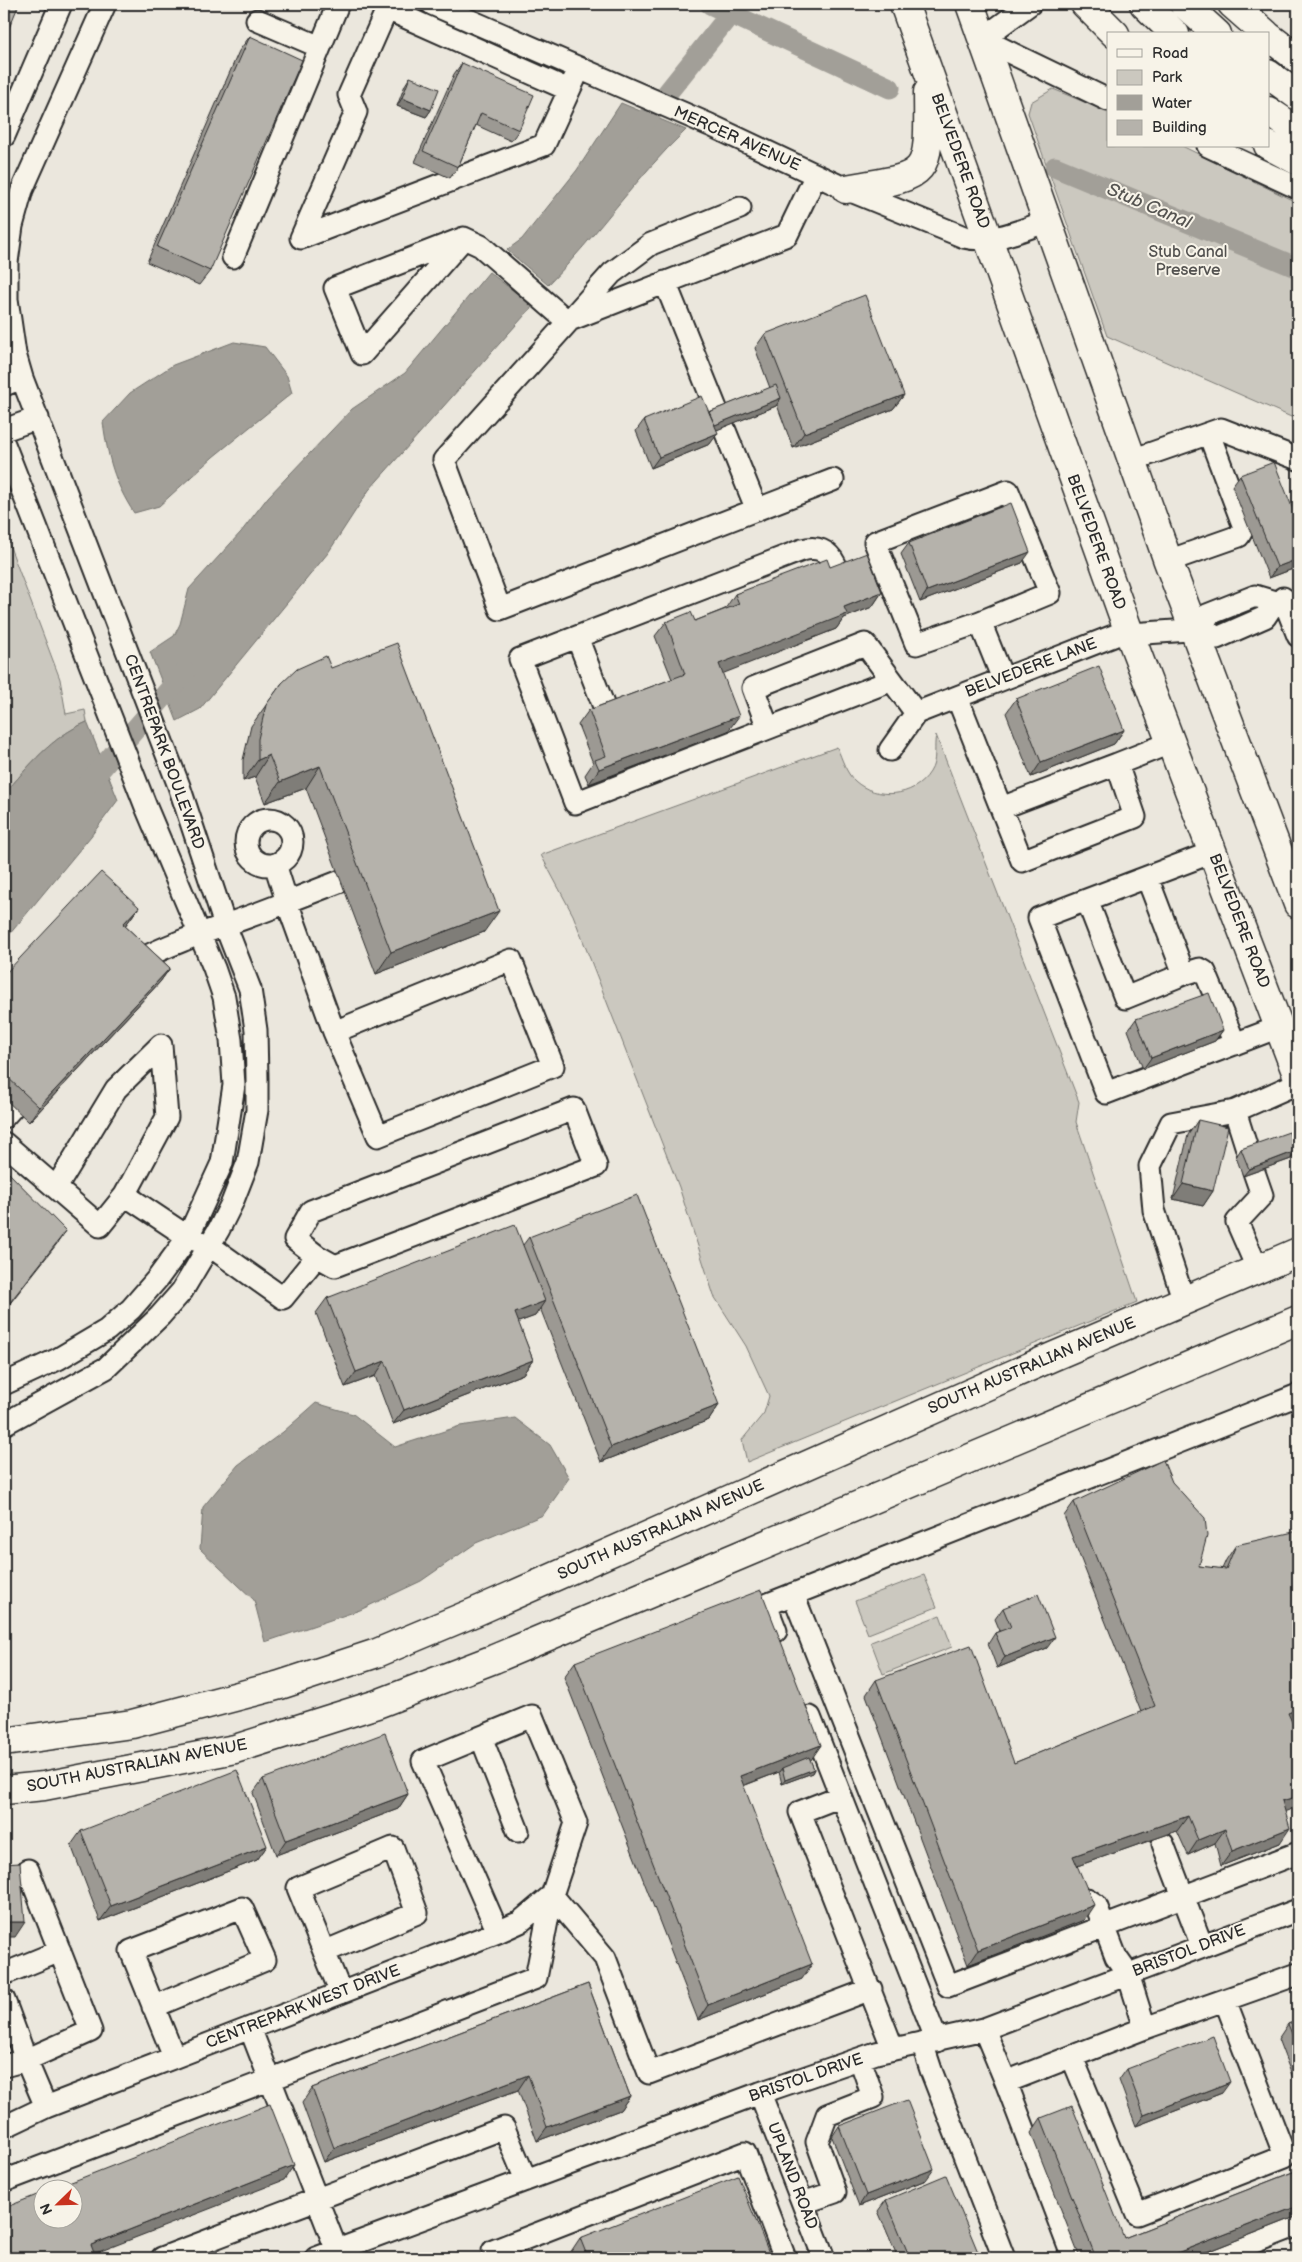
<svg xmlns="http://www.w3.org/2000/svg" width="1302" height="2262" viewBox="0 0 1302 2262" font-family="'Balsamiq Sans',sans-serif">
  <rect width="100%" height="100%" fill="#ebe7dd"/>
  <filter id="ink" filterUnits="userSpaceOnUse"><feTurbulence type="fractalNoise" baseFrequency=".02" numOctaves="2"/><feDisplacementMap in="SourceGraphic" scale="10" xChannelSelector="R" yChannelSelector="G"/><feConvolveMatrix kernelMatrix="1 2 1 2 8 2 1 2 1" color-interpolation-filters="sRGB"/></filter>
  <g filter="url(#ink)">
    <path fill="#cbc8bf" stroke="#7b7a75" d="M1053,89L1108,112V146H1182L1298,203V420L1107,336L1028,113L1031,102Z
      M4,531L60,679L66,714L85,710L87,722C51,737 29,766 4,794Z
      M936,735L1079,1102L1076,1122L1137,1302L747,1462L742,1440L764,1413L769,1396L746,1346L714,1296L679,1187L573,915L541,855L837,747C842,759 846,773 855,781C876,800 914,798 930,772C938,760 933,747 936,735Z
      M924,1575L937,1607L868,1634L855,1601Z
      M940,1615L952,1647L883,1674L871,1642Z"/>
    <path fill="#a29f98" stroke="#72716c" d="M621,103L686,130C635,178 597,236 548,285L507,250L522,239L577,170Z
      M489,272L533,306L369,490L328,553L200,709L177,721L150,652L174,636L180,624L189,589L241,532L268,497L352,409L405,373Z
      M234,342L265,347L287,376L292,393L213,457L159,506L134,513C114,482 108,458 103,422L130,393L173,365Z
      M87,722L118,800L91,836L4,941V794C29,766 51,737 87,722Z
      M316,1403L353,1414L395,1447L460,1426L515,1418L550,1445L569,1478L543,1515L476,1543L421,1581L360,1610L265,1642L254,1600L200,1549L203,1507L238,1465L283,1432Z"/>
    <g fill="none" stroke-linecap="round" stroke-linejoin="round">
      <path stroke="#a29f98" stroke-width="21" d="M710,4L890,88
        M632,137L732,12
        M1055,167L1298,268
        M85,787L185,672"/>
      <defs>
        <path id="minor" d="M432,4L710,125L846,189L964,237C993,244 1021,230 1048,221
          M1030,4L982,39L1108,100
          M257,20L320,47
          M569,90L387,9L349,95L356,112L301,238L544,145L579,69
          M4,136L61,4
          M1208,146L1298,188
          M740,208L651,244L612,273L444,460L500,609L833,480
          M464,238L362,354L335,288L464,238L481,246L567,321L787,235L816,175
          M233,257L338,4
          M665,282L757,510
          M4,385L22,378
          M4,430L38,418
          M4,444L146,807L214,968L224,997L231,1040L234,1085L222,1163L188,1237L158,1278L131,1309L107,1330L58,1359L4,1384
          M1132,460L1221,429L1298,459
          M1168,561L1239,536L1244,527L1209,434
          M835,564C828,550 817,546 802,550L520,659L575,803L890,681
          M1283,598L1298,636
          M980,622L916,644L875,542L1008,491L1050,593L980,622L1003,679
          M577,637L603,704
          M957,697L1022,861L1135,817L1117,764L1001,808
          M768,728L753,688L865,644L916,713
          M890,750L916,713L1116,635L1204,629L1217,638L1265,617L1275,602L1255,596L1207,615L1204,629
          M1117,764L1170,743
          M246 842a23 23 0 1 1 46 0a23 23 0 1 1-46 0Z
          M1213,852L1039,918L1106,1093L1279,1027
          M275,864L287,902L341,881
          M1087,900L1125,998L1184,974L1147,877
          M137,961C185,936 237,923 287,902L334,1032L378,1136L553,1066L511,960L334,1032
          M1184,974L1200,969L1205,972L1235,1044
          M4,1117L13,1107
          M4,1143L100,1226L125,1195L188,1237L210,1246L283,1298L317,1256L335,1266L596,1166L574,1109L311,1211L295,1239L317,1256
          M1248,1152L1235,1111L1298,1083
          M1254,1172L1262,1195L1237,1222L1258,1270
          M56,1188L116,1089L161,1045L167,1117L125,1195
          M1184,1301L1154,1210L1150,1166L1171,1123L1235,1111
          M4,1424L106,1368L160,1316L182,1291L219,1229L232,1203L248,1162L257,1110V1079L256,1030L250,989L225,925L179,786L22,378L15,354L7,299V262L12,226L22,190L105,4
          M793,1594L948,1986L1298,1853
          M776,1631L766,1605L1298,1395
          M810,1717L937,2041
          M481,1737L518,1831
          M841,1796L800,1812L893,2049
          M1163,1844L1202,1946
          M552,1895L605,1958L649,2073L871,1989
          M1082,1901L1087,1899L1096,1905L1116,1957L1128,1974L1145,2028
          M324,1952L417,1913L393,1848L298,1888L341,1993
          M4,1974L60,1951
          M4,2000L26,2060L46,2107
          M153,2007L265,1960L242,1908L131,1951L174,2057
          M250,2028L337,2251
          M984,2029L1006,2082
          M922,2043L932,2073L1004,2258
          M1072,2057L1137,2214L1285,2156L1225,2000
          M4,2066L26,2060L91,2031L28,1870
          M760,2093L824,2258
          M4,2127L46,2107L498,1932L520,1922L552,1895
          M4,2181L536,1978L552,1895L576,1823L532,1716L423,1761L498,1932
          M803,2203L835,2192L817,2142L827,2115L873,2097L860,2059
          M162,2258L504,2128L526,2180
          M316,2258L760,2093L876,2053L984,2029L1298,1910
          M495,2258L493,2251L745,2153L785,2258
          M1073,2258L1006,2082L1145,2028L1298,1974
          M1213,2258L1298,2225"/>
        <path id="major" d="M904,4L1130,635L1298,1077
          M970,4L1168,561L1298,904
          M846,189C931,175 929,179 928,92
          M4,1742L132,1724L280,1685L377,1653L475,1612L1052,1357L1298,1252
          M4,1790L44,1786L235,1749L377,1704L494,1659L1298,1320"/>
        <path id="highway" d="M1085,4L1115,34
          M1144,4L1175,34
          M1184,4L1217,34
          M1232,4L1266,34
          M1268,36L1298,59
          M1268,74L1298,96
          M1268,111L1298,131
          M1268,145L1298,161"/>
      </defs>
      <use href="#minor" stroke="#2b2b2b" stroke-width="25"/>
      <use href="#major" stroke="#2b2b2b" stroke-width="31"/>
      <use href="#highway" stroke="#2b2b2b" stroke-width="31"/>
      <use href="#minor" stroke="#f7f3e8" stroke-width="21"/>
      <use href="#major" stroke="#f7f3e8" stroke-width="28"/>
      <use href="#highway" stroke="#f7f3e8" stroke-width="28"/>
    </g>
    <path fill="#9c9993" stroke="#2b2b2b" d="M250,36L210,271L199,285L147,262L239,51Z
      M462,63L519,130L511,141L476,125L458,167L450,178L415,162L454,74Z
      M410,77L431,110L426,117L397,106L405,85Z
      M765,334L904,395L893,409L793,448L777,405L776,406L716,430L710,444L651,468L636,431L644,420L709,412L770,388L755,348Z
      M1240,475L1298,567L1269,578L1232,486Z
      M909,543L1022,563L920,602L901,554Z
      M830,567L882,592L872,607L844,618L836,629L722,673L728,731L589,784L585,775L593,763L578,725L589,710L672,679L655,636L666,622L695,621L725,609L735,594Z
      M331,668L484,932L376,974L306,788L265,803L255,777L243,781V760L251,726L282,683Z
      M1016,699L1124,730L1114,744L1031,777L1006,713Z
      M139,907L125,926L170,968L160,982L29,1122L4,1098V975Z
      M1136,1019L1223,1030L1215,1041L1143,1069L1128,1030Z
      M1198,1120L1213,1191L1203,1206L1173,1199L1188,1135Z
      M1241,1149L1296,1151L1291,1159L1243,1176L1236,1157Z
      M529,1237L719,1405L709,1420L601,1462L540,1308L535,1316L518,1322L533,1360L523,1374L393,1424L375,1376L345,1387L316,1313L327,1298L523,1245Z
      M1074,1502L1199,1566L1222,1569L1226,1560L1236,1545L1298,1719L1292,1722L1285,1811L1280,1843L1221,1866L1215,1843L1188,1855L1177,1831L1077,1866L1084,1920L968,1965L866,1695L876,1680L1014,1763L1141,1712L1064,1516Z
      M1003,1608L1047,1648L997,1668L988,1644L995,1633L1000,1631L995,1619Z
      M575,1662L821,1745L810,1760L814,1769L812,1773L782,1784L779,1772L743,1786L802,1979L698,2020L564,1677Z
      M263,1779L408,1794L398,1809L276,1855L253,1793Z
      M81,1831L267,1846L257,1860L100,1921L71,1845Z
      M588,1984L630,2096L620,2110L537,2141L518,2090L324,2162L302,2103L312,2088Z
      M1298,2020V2091L1278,2039L1288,2024Z
      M1127,2069L1222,2093L1136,2126L1119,2080Z
      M1041,2118L1124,2238L1298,2170V2216L1191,2258H1080L1031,2133Z
      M839,2126L926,2180L859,2206L832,2137Z
      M886,2200L978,2252L974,2258H898L878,2211Z
      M580,2238L771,2258H572L570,2253Z"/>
    <path fill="#7f7d78" stroke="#2b2b2b" d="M402,98L431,110L426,117L397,106Z
      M904,395L893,409L793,448L804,433Z
      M781,398L776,406L707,434L712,426Z
      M718,433L710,444L651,468L659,457Z
      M1030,552L1022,563L920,602L927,591Z
      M1298,559V567L1269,578L1277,567Z
      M882,592L872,607L844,618L836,629L709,679L719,664L844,607Z
      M739,716L728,731L589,784L599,769Z
      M1124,730L1114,744L1031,777L1041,762Z
      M269,755L255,777L243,781L258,760Z
      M320,766L306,788L265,803L280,782Z
      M139,907L128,922L113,939L123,924Z
      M499,911L484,932L376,974L391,952Z
      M170,968L160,982L29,1122L39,1107Z
      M1223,1030L1215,1041L1143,1069L1151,1058Z
      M1296,1151L1291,1159L1243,1176L1249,1169Z
      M1183,1184L1213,1191L1203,1206L1173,1199Z
      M66,1231L56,1245L4,1311V1306Z
      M545,1301L535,1316L505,1327L515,1313Z
      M533,1360L523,1374L393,1424L404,1410Z
      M385,1361L375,1376L345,1387L356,1372Z
      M719,1405L709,1420L601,1462L611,1447Z
      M1055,1637L1047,1648L997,1668L1005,1657Z
      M1298,1709V1719L1278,1728L1288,1713Z
      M821,1745L811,1760L782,1771V1768L779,1772L729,1791L740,1776Z
      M814,1769L812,1773L782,1784L785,1780Z
      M408,1794L398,1809L276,1855L286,1840Z
      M1298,1796V1807L1272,1816L1282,1801Z
      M1188,1816L1177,1831L1063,1871L1073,1856Z
      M1290,1828L1280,1843L1221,1866L1232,1851Z
      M1225,1829L1215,1843L1188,1855L1198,1840Z
      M267,1846L257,1860L100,1921L111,1906Z
      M1094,1905L1084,1920L968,1965L978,1950Z
      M4,1922H25L15,1937H4Z
      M812,1964L802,1979L698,2020L708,2005Z
      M528,2075L518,2090L324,2162L334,2148Z
      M1230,2082L1222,2093L1136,2126L1144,2115Z
      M630,2096L620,2110L537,2141L547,2127Z
      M294,2165L284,2180L83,2258L91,2245Z
      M934,2169L926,2180L859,2206L866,2195Z
      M1298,2206V2216L1191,2258H1164Z
      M978,2252L974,2258H964Z"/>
    <path fill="#b5b2ab" stroke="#2b2b2b" d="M4,4H19L4,40Z
      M250,36L302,60L210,271L157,247Z
      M462,63L534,95L519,130L481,113L458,167L423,151Z
      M410,77L439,89L431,110L402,98Z
      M865,295L904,395L804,433L765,334Z
      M776,385L781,398L715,425L709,412Z
      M702,396L718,433L659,457L644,420Z
      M1274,462L1298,522V559L1277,567L1240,475Z
      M1011,503L1030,552L927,591L909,543Z
      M867,553L882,592L844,607L847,614L719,664L739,716L599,769L595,760L606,756L589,710L685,674L666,622L691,612L695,621L739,604L735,594L827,559L830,567Z
      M397,643L499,911L391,952L320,766L280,782L269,755L258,760V739L266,705L282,683L297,669L326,656L331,668Z
      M1099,666L1124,730L1041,762L1016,699Z
      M101,872L139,907L123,924L170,968L39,1107L4,1074V975Z
      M1209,993L1223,1030L1151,1058L1136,1019Z
      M1198,1120L1228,1127L1213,1191L1183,1184Z
      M1289,1132L1296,1151L1249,1169L1241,1149Z
      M4,1168L66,1231L7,1306H4Z
      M637,1195L719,1405L611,1447L529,1237Z
      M515,1225L545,1301L515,1313L533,1360L404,1410L385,1361L356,1372L327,1298Z
      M1163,1460L1172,1482L1205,1518L1207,1536L1199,1566L1226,1569L1236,1545L1298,1531V1709L1288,1713L1298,1736V1796L1282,1801L1290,1828L1232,1851L1225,1829L1198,1840L1188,1816L1073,1856L1094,1905L978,1950L876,1680L971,1645L1014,1763L1155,1706L1074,1502Z
      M761,1590L821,1745L740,1776L812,1964L708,2005L575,1662Z
      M1038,1594L1055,1637L1005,1657L995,1633L1011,1627L1003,1608Z
      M385,1733L408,1794L286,1840L263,1779Z
      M809,1757L814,1769L785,1780L782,1768Z
      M237,1770L267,1846L111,1906L81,1831Z
      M20,1863L25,1922H4V1864Z
      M588,1984L630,2096L547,2127L528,2075L334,2148L312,2088Z
      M1298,2020V2049L1288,2024Z
      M1213,2036L1230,2082L1144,2115L1127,2069Z
      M907,2100L934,2169L866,2195L839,2126Z
      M270,2104L294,2165L91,2245L96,2258H4V2208L42,2193V2220H72V2190H51Z
      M1072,2106L1124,2238L1298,2170V2206L1164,2258H1096L1041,2118Z
      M946,2175L978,2252L964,2258H910L886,2200Z
      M738,2176L771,2258H588L580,2238Z"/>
  </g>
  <g text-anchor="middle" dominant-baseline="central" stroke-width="4" stroke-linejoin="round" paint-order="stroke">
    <g font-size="16" fill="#2b2b2b" stroke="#f7f3e8">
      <text transform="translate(737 139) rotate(24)">MERCER AVENUE</text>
      <text transform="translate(960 161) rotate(70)">BELVEDERE ROAD</text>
      <text transform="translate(1096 542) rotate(70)">BELVEDERE ROAD</text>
      <text transform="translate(1031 668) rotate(-21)">BELVEDERE LANE</text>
      <text transform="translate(164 752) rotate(70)">CENTREPARK BOULEVARD</text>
      <text transform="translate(1239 921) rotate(69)">BELVEDERE ROAD</text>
      <text transform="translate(1032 1366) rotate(-23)">SOUTH AUSTRALIAN AVENUE</text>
      <text transform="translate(661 1530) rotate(-24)">SOUTH AUSTRALIAN AVENUE</text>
      <text transform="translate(137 1766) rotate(-11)">SOUTH AUSTRALIAN AVENUE</text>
      <text transform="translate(1189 1951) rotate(-21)">BRISTOL DRIVE</text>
      <text transform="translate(303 2007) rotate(-21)">CENTREPARK WEST DRIVE</text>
      <text transform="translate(806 2078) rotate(-19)">BRISTOL DRIVE</text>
      <text transform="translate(792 2176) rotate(69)">UPLAND ROAD</text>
    </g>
    <g font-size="16" fill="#535250" stroke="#f7f3e8">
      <text x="1188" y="252">Stub Canal<tspan x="1188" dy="18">Preserve</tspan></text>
    </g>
    <g font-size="18" font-style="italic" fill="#555451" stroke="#f7f3e8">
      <text transform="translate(1149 206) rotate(23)">Stub Canal</text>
    </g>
  </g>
  <rect width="1302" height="2262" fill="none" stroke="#f7f3e8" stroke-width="20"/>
  <rect x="10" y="10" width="1282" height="2242" fill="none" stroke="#2b2b2b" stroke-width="2" filter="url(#ink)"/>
  <rect x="1107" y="32" width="162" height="115" fill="#f7f3e8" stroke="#a5a39c"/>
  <rect x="1117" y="49" width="25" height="8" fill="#f7f3e8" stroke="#a5a39c"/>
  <text x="1152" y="58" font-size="15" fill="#2b2b2b">Road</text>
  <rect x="1117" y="70" width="25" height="15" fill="#cbc8bf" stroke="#a5a39c"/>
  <text x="1152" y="82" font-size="15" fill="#2b2b2b">Park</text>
  <rect x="1117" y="95" width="25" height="15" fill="#a29f98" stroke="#a5a39c"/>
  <text x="1152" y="108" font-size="15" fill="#2b2b2b">Water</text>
  <rect x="1117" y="120" width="25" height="15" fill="#b5b2ab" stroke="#a5a39c"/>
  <text x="1152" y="132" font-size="15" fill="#2b2b2b">Building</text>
  <g transform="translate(58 2204) rotate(247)"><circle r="24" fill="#f7f3e8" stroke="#a5a39c"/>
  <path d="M0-4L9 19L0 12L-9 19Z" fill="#c8321e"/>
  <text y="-8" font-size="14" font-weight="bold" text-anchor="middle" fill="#2b2b2b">N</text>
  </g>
</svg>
